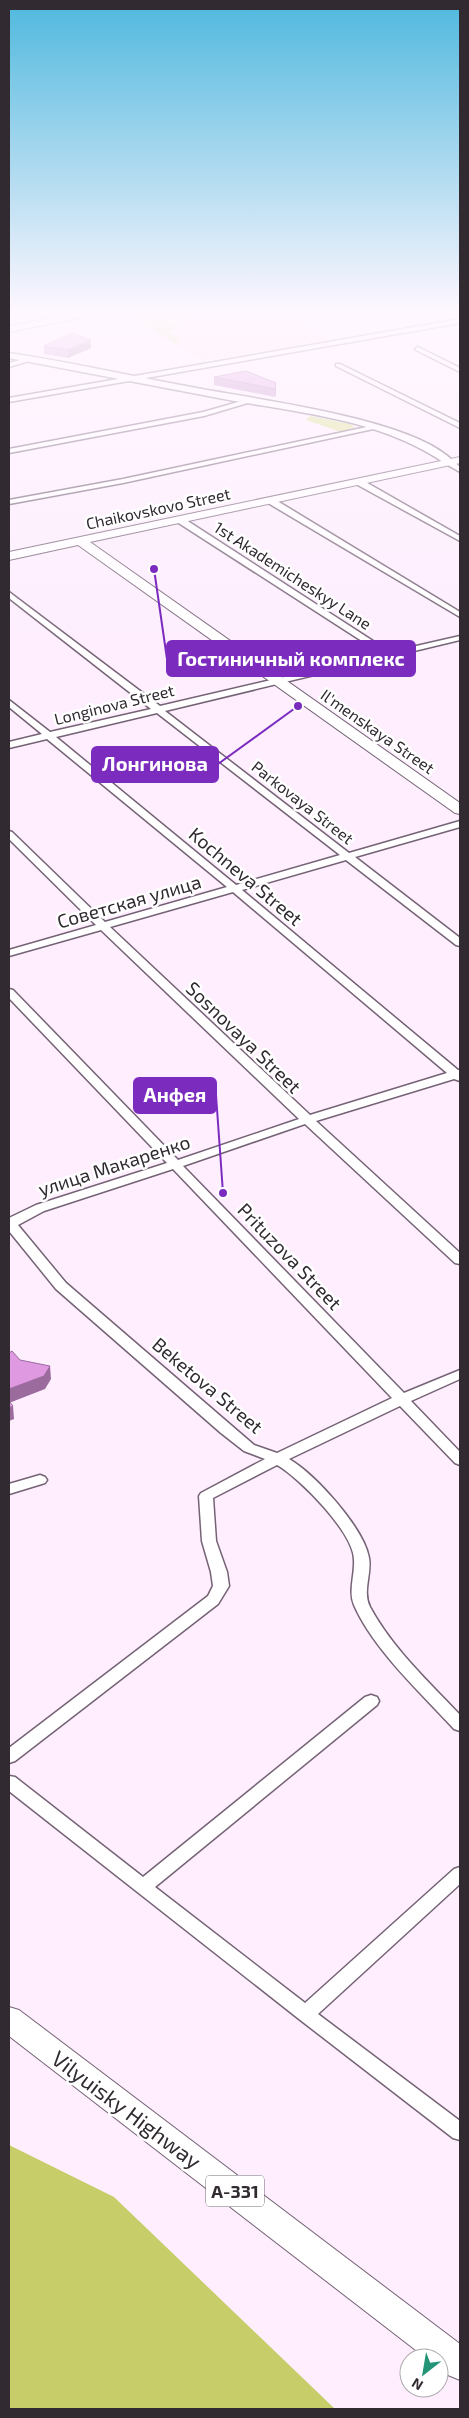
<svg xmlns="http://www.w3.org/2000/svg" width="469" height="2418" viewBox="0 0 469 2418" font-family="'Exo 2',sans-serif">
  <rect width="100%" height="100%" fill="#feeefe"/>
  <path fill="#fce2e9" d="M152,312H293L312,323L302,325L327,338V342L202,361L128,315Z"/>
  <path fill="#d9e188" d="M152,312H187L194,316L170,320L182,328L168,332L180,341L177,344L128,315Z
    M310,416L350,424L355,427L341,432L306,420Z"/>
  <path fill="#c6cd69" d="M9,2145L114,2197L335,2409H9Z"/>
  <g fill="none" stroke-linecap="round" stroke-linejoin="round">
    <defs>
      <path id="minor" d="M460,319V323L9,402V398Z
        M418,347L460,368V372L416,350L415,349Z
        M30,357L33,359L32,360L9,367V363Z
        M336,364H340L460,423V428L336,366Z
        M249,399L251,400V402L204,416L9,453V449L203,412Z
        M376,425L380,427L378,428L123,483L9,504V500L123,479Z
        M446,460H452L460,467V472L446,464Z
        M356,480H362L460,536V541L356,484Z
        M268,499H274L460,612V617L268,503Z
        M177,518H183L390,652L460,636V640L165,711L349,853L460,821V827L355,857L460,938V946L456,945L346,860L242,890L458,1070H460V1081L454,1079L316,1121L460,1253V1264L455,1263L305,1124L183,1166L404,1393L460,1370V1379L411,1401L460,1452V1465L455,1463L400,1406L289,1459C315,1474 364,1528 369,1558C372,1574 362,1591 370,1607C392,1648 429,1682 460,1715V1731L454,1729C422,1694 373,1649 354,1605C348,1591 355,1575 354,1560C354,1533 300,1478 277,1465L213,1498L216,1541L227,1572L229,1586L218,1604L15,1761L9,1763V1748L208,1596L213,1586L211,1572L202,1541L199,1496L201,1493L265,1459L244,1451L221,1433L56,1289L9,1231V1218L36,1205L167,1163L9,998V989L13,990L178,1160L299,1119L101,930L9,956V950L96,925L9,839V831L12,832L105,922L227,887L47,739L9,748V742L42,734L9,707V700L50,732L151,709L9,598V592L160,706L382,654L177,522ZM157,713L340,855L236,885L56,737ZM233,892L447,1073L310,1115L110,927ZM173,1169L392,1398L277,1453L254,1445L66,1283L18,1225L44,1211Z
        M40,1475L45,1477L47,1480L45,1483L9,1494V1484Z
        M371,1695L377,1697L379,1701L377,1705L155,1887L305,2003L454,1869L460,1867V1884L318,2014L460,2121V2140L453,2138L299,2019L9,1791V1776L15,1777L143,1877L365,1697Z"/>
      <path id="tertiary" d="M9,353C70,362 130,376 191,387C252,399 414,418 454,462L446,464C383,420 303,413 229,400C156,386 82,372 9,358Z"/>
      <path id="secondary" d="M460,457V463L90,542L460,803V814L455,813L78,545L9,560V552Z"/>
      <path id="primary" d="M80,312H100L95,315L9,332V326Z
        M9,2007L19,2010L460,2344V2380L448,2375L439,2368V2358H426L9,2036Z"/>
    </defs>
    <use href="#minor" stroke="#756375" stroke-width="3"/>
    <use href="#tertiary" stroke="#756375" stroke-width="3"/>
    <use href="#secondary" stroke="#756375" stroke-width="2"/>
    <use href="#primary" stroke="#756375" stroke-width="2"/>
    <use href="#minor" fill="#fff" fill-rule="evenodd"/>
    <use href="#tertiary" fill="#fff" fill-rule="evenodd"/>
    <use href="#secondary" fill="#fff" fill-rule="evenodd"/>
    <use href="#primary" fill="#fff" fill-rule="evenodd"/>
  </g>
  <path fill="#bf84c2" d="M44,346L91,348L68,358L44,354Z
    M214,377L276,383V392L275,397L214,385Z"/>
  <path fill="#9b6b9e" d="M91,340V348L68,358V350Z
    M276,383V392L275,397V389Z
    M50,1366L51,1379L45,1389L9,1403V1389Z
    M13,1406L14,1419L9,1421V1425V1408Z"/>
  <path fill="#de99e1" stroke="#9b6b9e" d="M72,333L91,340L68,350L44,346Z
    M246,371L276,383L275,389L214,377Z
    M12,1351L20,1360L50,1366L44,1376L9,1389V1353Z
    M9,1401L13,1406L9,1408Z"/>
  <linearGradient id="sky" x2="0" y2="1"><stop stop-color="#4fb8de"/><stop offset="0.48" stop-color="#fff7ff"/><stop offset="1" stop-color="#fff7ff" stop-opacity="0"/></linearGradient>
  <rect width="469" height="650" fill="url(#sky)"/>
  <g text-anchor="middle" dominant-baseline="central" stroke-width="5" stroke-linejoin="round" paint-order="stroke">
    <g font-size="16" fill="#312a31" stroke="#fff">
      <text transform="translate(158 508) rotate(-12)">Chaikovskovo Street</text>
      <text transform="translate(293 575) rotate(33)">1st Akademicheskyy Lane</text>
      <text transform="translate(114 704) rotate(-14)">Longinova Street</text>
      <text transform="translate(378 731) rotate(35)">Il'menskaya Street</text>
      <text transform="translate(303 802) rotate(38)">Parkovaya Street</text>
    </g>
    <rect fill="#fff" stroke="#6f6a6f" stroke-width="1" x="206" y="2175.5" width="58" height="31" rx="4"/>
    <g font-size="18" font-weight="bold" fill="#312a31">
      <text x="235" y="2191">А-331</text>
    </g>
    <g font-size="19" fill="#312a31" stroke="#fff">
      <text transform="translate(246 876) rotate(40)">Kochneva Street</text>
      <text transform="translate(129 901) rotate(-16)">Советская улица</text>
      <text transform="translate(244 1037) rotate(44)">Sosnovaya Street</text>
      <text transform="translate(114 1165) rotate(-18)">улица Макаренко</text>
      <text transform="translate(290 1256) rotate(46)">Prituzova Street</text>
      <text transform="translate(208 1385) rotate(40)">Beketova Street</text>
    </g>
    <g font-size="22" fill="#312a31" stroke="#fff">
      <text transform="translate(127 2109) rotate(37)">Vilyuisky Highway</text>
    </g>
  </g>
  <path fill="none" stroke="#7b2cbf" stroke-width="2" d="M154 569L167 659M298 706L218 764M223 1193L216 1095"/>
  <g fill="#7b2cbf" stroke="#fff" stroke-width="2">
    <circle cx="154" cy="569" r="5"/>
    <circle cx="298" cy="706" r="5"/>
    <circle cx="223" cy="1193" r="5"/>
  </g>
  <g fill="#7b2cbf" stroke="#7b2cbf" stroke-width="2">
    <rect x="167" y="641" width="248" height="35" rx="5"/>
    <rect x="92" y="747" width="126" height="35" rx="5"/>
    <rect x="134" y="1078" width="82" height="35" rx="5"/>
  </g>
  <g font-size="20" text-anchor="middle" font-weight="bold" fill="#fff">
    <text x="291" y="666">Гостиничный комплекс</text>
    <text x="155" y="771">Лонгинова</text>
    <text x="175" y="1102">Анфея</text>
  </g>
  <rect width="469" height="2418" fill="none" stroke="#312a31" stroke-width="20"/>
  <g transform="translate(424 2373) rotate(211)"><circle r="24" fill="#ffffff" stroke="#adaaad"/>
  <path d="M0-4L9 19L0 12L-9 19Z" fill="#249476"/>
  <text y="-8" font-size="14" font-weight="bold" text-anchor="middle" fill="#312a31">N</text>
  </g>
</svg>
